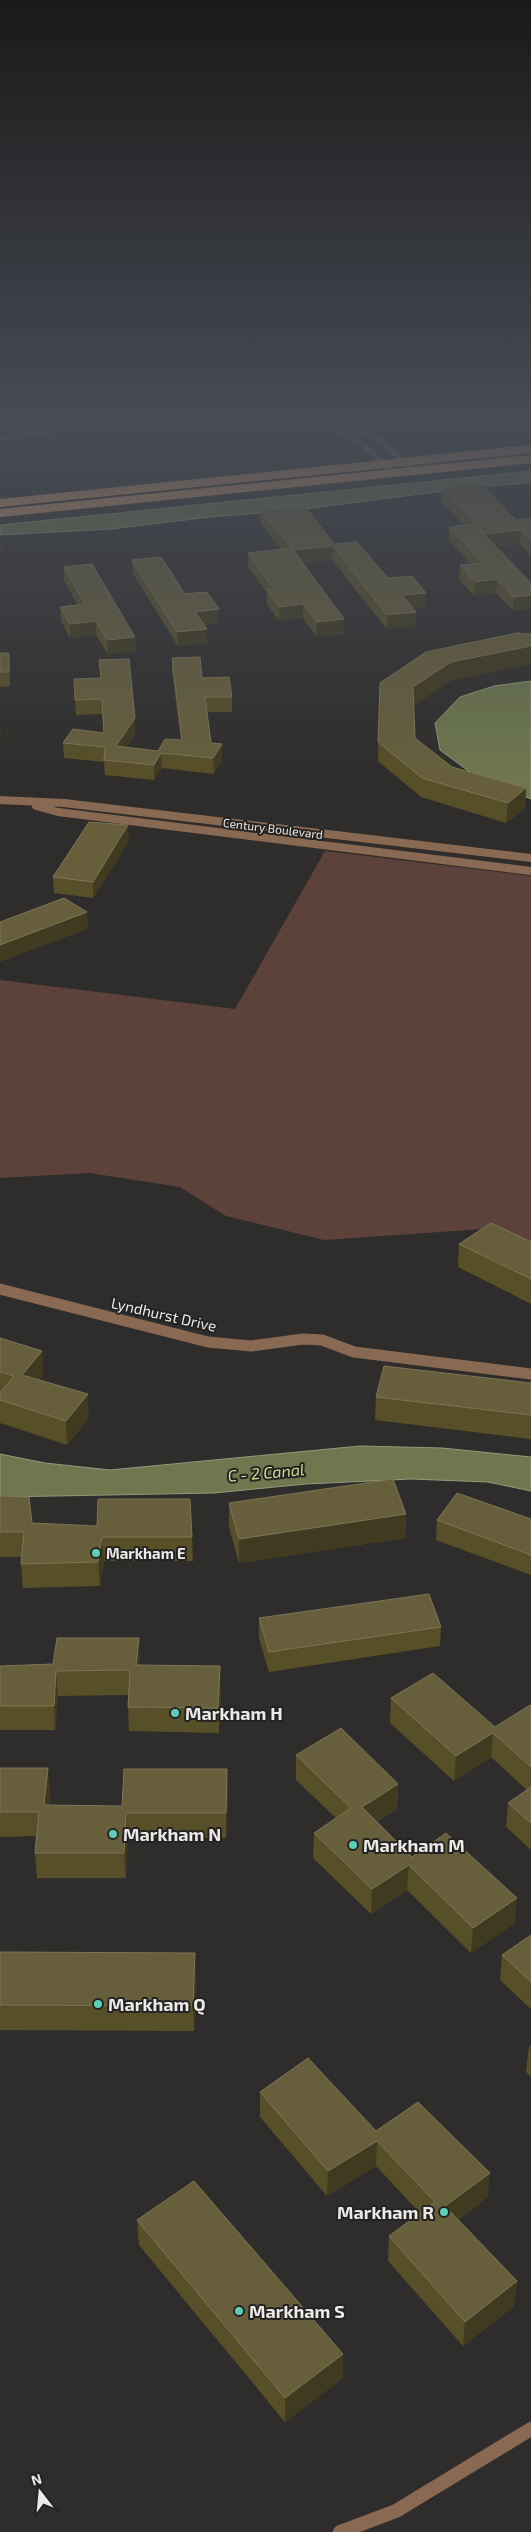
<svg xmlns="http://www.w3.org/2000/svg" width="531" height="2532" viewBox="0 0 531 2532" font-family="'Exo 2',sans-serif">
  <rect width="100%" height="100%" fill="#2f2d2b"/>
  <path fill="#5c423a" d="M325,851L531,876V1245L498,1228L324,1240L226,1216L180,1187L89,1173L0,1178V980L235,1009Z"/>
  <path fill="#6e774d" stroke="#949a7c" d="M531,471V483L473,487L298,510L210,517L112,529L0,535V525Z
    M531,681V799L474,775L440,750L435,723L460,697L494,686Z
    M360,1446L442,1448L531,1457V1491L488,1482L411,1479L306,1484L214,1493L0,1497V1454L45,1463L110,1470Z"/>
  <g fill="none" stroke-linecap="round" stroke-linejoin="round">
    <path stroke="#8a6952" stroke-width="6" d="M21,423L29,435
      M323,423L362,444L394,473
      M345,423L383,442L413,471
      M0,438L61,429L81,423"/>
    <path stroke="#8a6952" stroke-width="8" d="M0,800L64,803L531,858
      M36,806L58,812L531,871"/>
    <path stroke="#8a6952" stroke-width="11" d="M0,1289L208,1342L251,1346L303,1339L322,1340L354,1352L531,1374"/>
    <path stroke="#8a6952" stroke-width="14" d="M340,2532L396,2511L531,2429"/>
    <path stroke="#e7a472" stroke-width="8" d="M0,503L531,449
      M0,513L531,459"/>
  </g>
  <path fill="#574f27" d="M442,488L516,520L531,518V555L520,544L496,546L531,583L513,611L496,593L474,596L459,579L460,565L471,564L449,541V527L464,525L441,501Z
    M260,510L334,544L388,578L426,607L413,608L416,612L415,626L387,629L332,560L303,563L344,619V634L316,636L303,618L279,621L267,604V593L248,567V553L282,550L260,523Z
    M132,560L185,594L219,609V623L204,625L207,643L178,646L133,574Z
    M64,567L135,637L136,651L108,654L96,635L70,638L61,621L60,607L78,605L64,581Z
    M0,653L10,668V686L0,687Z
    M172,658L232,697V712H207L211,743L222,744V760L214,774L162,768L154,780L105,775L104,762L64,758L63,743L104,733L102,714L76,715L75,694L100,678L135,734L126,747L158,751L181,740L172,672Z
    M450,681L414,705L415,738L452,767L526,788L525,808L506,823L421,797L378,761L380,683Z
    M129,841L93,898L54,893L53,877Z
    M531,1242V1304L458,1267L459,1244Z
    M0,1338L42,1351L43,1374L39,1380L89,1418L67,1445L0,1423Z
    M531,1383V1439L375,1420L376,1397Z
    M0,1496L32,1523L192,1537L193,1561H104L100,1586L23,1588L21,1564L22,1557H0Z
    M229,1503L406,1514L405,1538L239,1563L229,1527Z
    M531,1519V1575L436,1540L437,1520Z
    M259,1618L441,1627L440,1646L269,1672L259,1638Z
    M139,1638V1665L221,1690L219,1733L129,1731L128,1707V1695L58,1696L55,1730H0V1666L53,1664Z
    M391,1698L495,1727L531,1706V1850L506,1827L508,1803L527,1790L491,1757L454,1781L390,1723Z
    M296,1755L398,1784L397,1809L377,1822L412,1857L515,1923L471,1953L407,1890L371,1914L313,1858L314,1833L336,1818L296,1780Z
    M0,1768L50,1793L49,1805L122,1806L227,1769L228,1794L226,1838H127L126,1878H37L35,1853L36,1836L0,1837Z
    M531,1935V2009L500,1980L502,1955Z
    M0,1952L196,1977L194,2031L0,2030Z
    M531,2045V2077L526,2072L529,2047Z
    M260,2092L376,2131L488,2197L458,2220L517,2281L514,2306L463,2346L388,2261L389,2236L420,2213L376,2166L327,2196L260,2117Z
    M137,2220L343,2354V2378L285,2422L139,2245Z"/>
  <path fill="#403a20" d="M521,530L520,544L485,547V534Z
    M2,538L3,552L0,555V540Z
    M333,546L332,560L294,564V550Z
    M497,579L496,593L474,596L475,582Z
    M426,593V607L402,609V595Z
    M531,595V609L513,611L514,597Z
    M303,604V618L279,621V607Z
    M219,609V623L196,626L195,612Z
    M416,612L415,626L387,629V615Z
    M344,619V634L316,636L317,622Z
    M96,621V635L70,638V624Z
    M207,629V643L178,646L177,632Z
    M135,637L136,651L108,654L107,640Z
    M531,646V664L450,681L413,706V687L451,662Z
    M9,653L10,668V686L9,672Z
    M135,718V734L116,762V746Z
    M0,723L1,738L0,741Z
    M222,744V760L214,774L213,758Z
    M161,753L162,768L154,780V765Z
    M526,788L525,808L506,823L508,803Z
    M128,825L129,841L93,898V882Z
    M87,912L88,929L0,962V945Z
    M42,1351L43,1374L24,1398L22,1375Z
    M88,1394L89,1418L67,1445L66,1421Z
    M406,1514L405,1538L239,1563V1539Z
    M102,1537L104,1561L100,1586L98,1562Z
    M139,1638L140,1663L138,1690L136,1665Z
    M220,1666L221,1690L219,1733L218,1708Z
    M56,1671L58,1696L55,1730L54,1706Z
    M493,1733L491,1757L454,1781L456,1756Z
    M48,1768L50,1793L46,1830L44,1805Z
    M227,1769L228,1794L226,1838V1813Z
    M398,1784L397,1809L361,1832L362,1807Z
    M126,1813L127,1838L126,1878L124,1853Z
    M409,1865L407,1890L371,1914L372,1889Z
    M517,1898L515,1923L471,1953L473,1928Z
    M195,1953L196,1977L194,2031L193,2006Z
    M377,2141L376,2166L327,2196L328,2171Z
    M490,2173L488,2197L443,2231L445,2206Z
    M517,2281L514,2306L463,2346L465,2322Z
    M343,2354V2378L285,2422V2398Z"/>
  <path fill="#675f3c" stroke="#7c7557" d="M478,481L516,520L531,518V540L521,530L485,534L442,488Z
    M306,508L334,544L357,542L388,578L412,576L426,593L402,595L416,612L387,615L333,546L294,550L260,510Z
    M474,524L531,583V595L514,597L497,579L475,582L460,565L483,563L449,527Z
    M292,548L344,619L317,622L303,604L279,607L267,589H274L248,553Z
    M161,557L185,594L207,592L219,609L195,612L207,629L177,632L132,560Z
    M92,564L135,637L107,640L96,621L70,624L60,607L85,604L64,567Z
    M517,633L531,634V646L451,662L413,687L415,738L452,767L526,788L508,803L422,778L378,742L380,683L426,652Z
    M0,653H9V672H0Z
    M200,657L202,678L229,677L232,697H205L211,743L222,744L213,758L161,753L154,765L104,760L105,747L63,743L73,729L104,733L102,699L75,700L74,679L101,678L99,660L129,659L135,718L116,746L158,751L165,739L182,740L172,658Z
    M89,822L128,825L93,882L53,877Z
    M64,898L87,912L0,945V922Z
    M491,1223L531,1242V1279L459,1244Z
    M0,1338L42,1351L22,1375L88,1394L66,1421L0,1400V1393L14,1376L0,1372Z
    M384,1366L531,1383V1415L376,1397Z
    M393,1479L406,1514L239,1539L229,1503Z
    M457,1493L531,1519V1555L437,1520Z
    M0,1496L29,1497L32,1523L97,1526L98,1499H190L192,1537H102L98,1562L21,1564L24,1532H0Z
    M429,1594L441,1627L269,1652L259,1618Z
    M57,1638H139L136,1665L220,1666L218,1708L128,1707L130,1670L56,1671L54,1706H0V1666L53,1664Z
    M433,1673L495,1727L530,1705L531,1706V1767L493,1733L456,1756L391,1698Z
    M341,1728L398,1784L362,1807L412,1857L446,1833L517,1898L473,1928L409,1865L372,1889L314,1833L351,1808L296,1755Z
    M0,1768H48L44,1805L122,1806L124,1769H227L226,1813H126L124,1853H35L39,1812H0Z
    M531,1787V1823L508,1803Z
    M531,1935V1982L502,1955Z
    M0,1952L195,1953L193,2006L0,2005Z
    M308,2058L376,2131L418,2102L490,2173L445,2206L517,2281L465,2322L389,2236L435,2202L377,2141L328,2171L260,2092Z
    M194,2181L343,2354L285,2398L137,2220Z"/>
  <linearGradient id="sky" x2="0" y2="1"><stop stop-color="#1a1918"/><stop offset="0.54" stop-color="#474c55"/><stop offset="1" stop-color="#474c55" stop-opacity="0"/></linearGradient>
  <rect width="531" height="777" fill="url(#sky)"/>
  <g fill="#5eceb7" stroke="#252321" stroke-width="2">
    <circle cx="96" cy="1553" r="5"/>
    <circle cx="175" cy="1713" r="5"/>
    <circle cx="113" cy="1834" r="5"/>
    <circle cx="353" cy="1845" r="5"/>
    <circle cx="98" cy="2004" r="5"/>
    <circle cx="444" cy="2212" r="5"/>
    <circle cx="239" cy="2311" r="5"/>
  </g>
  <g text-anchor="middle" dominant-baseline="central" stroke-width="4" stroke-linejoin="round" paint-order="stroke">
    <g font-size="12" fill="#ebeae8" stroke="#252321">
      <text transform="translate(273 828) rotate(7)">Century Boulevard</text>
    </g>
    <g font-size="15" fill="#ebeae8" stroke="#252321">
      <text transform="translate(164 1314) rotate(13)">Lyndhurst Drive</text>
    </g>
    <g font-size="15" font-weight="bold" fill="#ebeae8" stroke="#252321" text-anchor="start">
      <text x="106" y="1553">Markham E</text>
    </g>
    <g font-size="16" font-style="italic" fill="#cddb96" stroke="#252321">
      <text transform="translate(266 1472) rotate(-5)">C - 2 Canal</text>
    </g>
    <g font-size="18" font-weight="bold" fill="#ebeae8" stroke="#252321" text-anchor="start">
      <text x="185" y="1713">Markham H</text>
      <text x="123" y="1834">Markham N</text>
      <text x="363" y="1845">Markham M</text>
      <text x="108" y="2004">Markham Q</text>
      <text x="434" y="2212" text-anchor="end">Markham R</text>
      <text x="249" y="2311">Markham S</text>
    </g>
  </g>
  <g transform="translate(40 2492) rotate(344)" stroke="#252321" stroke-width="4" paint-order="stroke">
  <path d="M0-4L9 19L0 12L-9 19Z" fill="#ebeae8"/>
  <text y="-8" font-size="14" font-weight="bold" text-anchor="middle" fill="#ebeae8">N</text>
  </g>
</svg>
